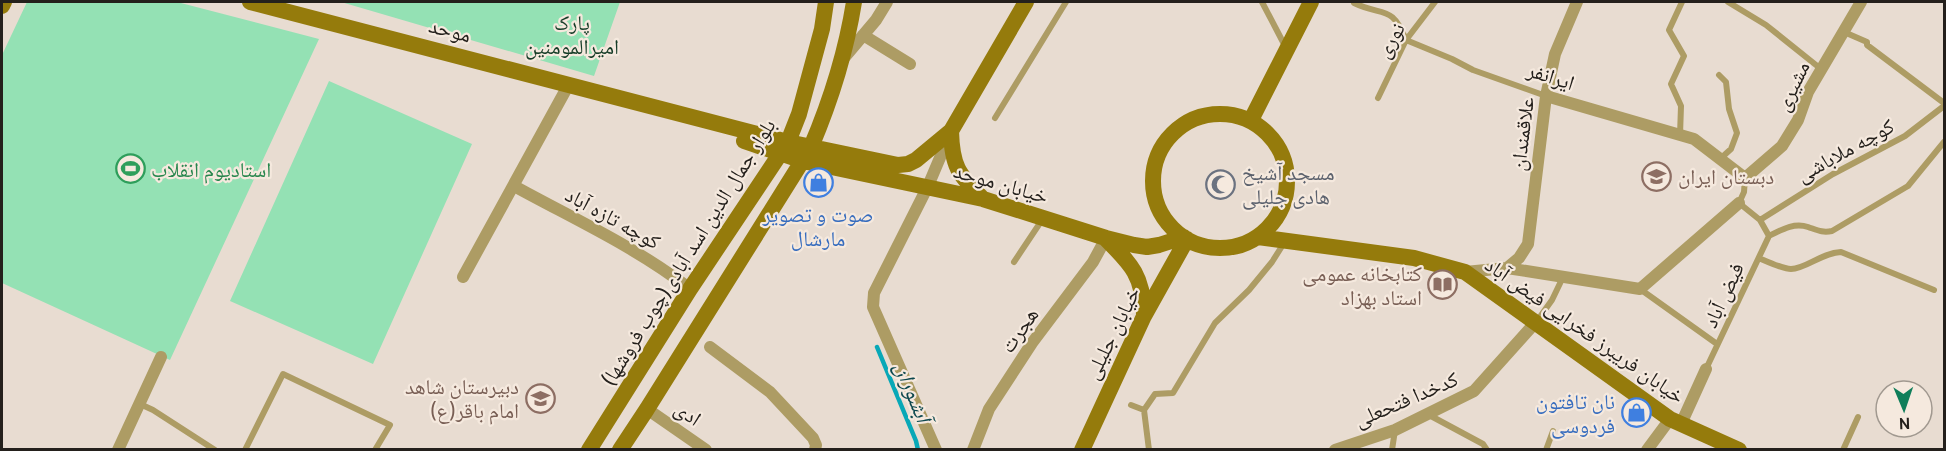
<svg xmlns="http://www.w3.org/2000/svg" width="1946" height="451" viewBox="0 0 1946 451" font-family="Cabin,'Noto Naskh Arabic',sans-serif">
  <rect width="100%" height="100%" fill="#e8dcd1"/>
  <path fill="#94e1b4" d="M27,2H177L319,39L170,360L2,283V55Z
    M341,2H620L594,76Z
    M329,81L472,144L373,364L230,301Z"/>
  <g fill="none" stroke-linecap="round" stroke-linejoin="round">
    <path stroke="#08a8b7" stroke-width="4.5" d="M877,347L916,441L918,450"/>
    <path stroke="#ad9c64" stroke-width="6" d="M1262,2L1285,46
      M1728,2L1766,25L1821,69
      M1354,3C1383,17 1392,4 1406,40L1452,59L1473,70L1546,96
      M1844,32L1867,42V45L1944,103
      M1719,75L1726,82L1729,109L1737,133L1731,149L1720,159
      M1378,98L1406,40L1435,2
      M995,118L1066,2
      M1680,135L1681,106L1671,84L1684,56L1669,30L1682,2
      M1745,178L1744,192L1739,203L1760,220L1769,236
      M1760,220L1833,174L1905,136L1944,106
      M1769,236C1781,230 1794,222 1808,227C1817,230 1822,233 1832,231L1908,186L1944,142
      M1759,258C1766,261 1783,269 1791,269C1806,269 1821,253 1841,252L1934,290
      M1014,262L1042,220
      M1640,289L1717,344
      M1537,321L1552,300L1564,275
      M1706,369L1769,236
      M140,404L153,410L215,450
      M1131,405L1144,410
      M1429,415L1483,444L1487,450
      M245,450L283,374L390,425L375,450
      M1149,450L1144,410L1155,394L1173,393L1215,323L1249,290L1272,262L1284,243
      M1392,450L1395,430
      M1546,450L1553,431
      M1843,450L1858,417"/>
    <path stroke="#ad9c64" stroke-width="12" d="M863,35L910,64
      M843,59L876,20L887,2
      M1546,96L1694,139L1745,178L1782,146L1798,120L1808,92L1861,2
      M514,186C574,219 636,247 690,289
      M1507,268L1519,258L1528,244L1546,96L1555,54L1577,2
      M1465,272L1507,268L1640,289L1739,203
      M463,277L569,84
      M710,347L770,392L813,438L816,445L815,450
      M647,409L706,450
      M1681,424L1706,369
      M118,450L161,357
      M936,450L873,307L874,293L928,186L950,134
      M973,450L989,409L1032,343L1093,262L1106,238
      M1335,450L1395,430L1474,391L1535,323
      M1647,450L1670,419"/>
    <path stroke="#957b0c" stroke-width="16" d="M250,2L788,142L898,165L908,164L916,160L951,131L1026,2
      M2,6L4,2
      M1153 181a67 67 0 1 1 134 0a67 67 0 1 1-134 0Z
      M1251,120L1311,2
      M951,131C952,166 958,174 982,198
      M744,141L803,161L983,199L1106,238L1134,245L1147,247L1159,245L1184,237
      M1258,237L1414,258L1465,272L1670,419L1739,450
      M1106,239C1132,265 1143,276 1144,314
      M589,450L690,289L788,142L799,114L822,29L826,2
      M620,450L647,409L811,147C831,100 846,52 854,2
      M1082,450L1144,316L1187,239"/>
  </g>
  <defs>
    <symbol id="stadium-ring" viewBox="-11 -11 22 22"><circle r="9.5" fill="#f5e9de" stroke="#2e9e5b" stroke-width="1.5"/><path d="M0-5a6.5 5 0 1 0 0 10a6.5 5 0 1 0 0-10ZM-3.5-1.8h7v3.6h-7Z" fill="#2e9e5b"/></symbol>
    <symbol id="school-ring" viewBox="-11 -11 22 22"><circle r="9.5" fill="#f5e9de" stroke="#8d6e63" stroke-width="1.5"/><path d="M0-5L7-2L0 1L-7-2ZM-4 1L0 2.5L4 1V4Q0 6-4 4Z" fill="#8d6e63"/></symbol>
    <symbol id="shop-ring" viewBox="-11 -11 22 22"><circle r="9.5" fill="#f5e9de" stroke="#3f7fe0" stroke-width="1.5"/><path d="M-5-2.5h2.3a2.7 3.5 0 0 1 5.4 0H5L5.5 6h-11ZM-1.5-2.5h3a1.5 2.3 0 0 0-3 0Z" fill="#3f7fe0"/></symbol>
    <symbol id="mosque-ring" viewBox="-11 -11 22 22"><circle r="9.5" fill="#f5e9de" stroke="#6b7280" stroke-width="1.5"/><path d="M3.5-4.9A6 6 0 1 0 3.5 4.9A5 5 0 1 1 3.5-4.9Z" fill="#6b7280"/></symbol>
    <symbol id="library-ring" viewBox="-11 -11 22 22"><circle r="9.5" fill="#f5e9de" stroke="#8d6e63" stroke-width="1.5"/><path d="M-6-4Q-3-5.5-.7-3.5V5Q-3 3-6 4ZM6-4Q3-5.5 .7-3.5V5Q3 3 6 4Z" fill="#8d6e63"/></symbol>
  </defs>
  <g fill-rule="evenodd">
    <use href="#stadium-ring" x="114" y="152" width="33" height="33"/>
    <use href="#school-ring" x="1640" y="160" width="33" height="33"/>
    <use href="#shop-ring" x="802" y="166" width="33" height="33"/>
    <use href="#mosque-ring" x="1204" y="168" width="33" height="33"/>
    <use href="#library-ring" x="1426" y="268" width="33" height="33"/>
    <use href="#school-ring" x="524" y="382" width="33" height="33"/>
    <use href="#shop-ring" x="1620" y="396" width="33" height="33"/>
  </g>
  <g text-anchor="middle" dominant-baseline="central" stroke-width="4.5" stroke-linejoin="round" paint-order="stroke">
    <g font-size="21" fill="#153c27" stroke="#f5e9de">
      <text x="572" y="22">پارک<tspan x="572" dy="24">امیرالمومنین</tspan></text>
    </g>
    <g font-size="21" fill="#24201c" stroke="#f5e9de">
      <text transform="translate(450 30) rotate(15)">موحد</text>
      <text transform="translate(1390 40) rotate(-60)">نوری</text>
      <text transform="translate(1551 76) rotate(18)">ایرانفر</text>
      <text transform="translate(1792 86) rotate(-64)">مشیری</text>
      <text transform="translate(1522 134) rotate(-83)">علاقمندان</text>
      <text transform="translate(1845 150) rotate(-29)">کوچه ملاباشی</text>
      <text transform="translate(1001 183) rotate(16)">خیابان موحد</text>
      <text transform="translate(613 218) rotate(29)">کوچه تازه آباد</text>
      <text transform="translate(688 252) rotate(-58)">بلوار جمال الدین اسد آبادی(چوب فروشها)</text>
      <text transform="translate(1723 295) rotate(-65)">فیض آباد</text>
      <text transform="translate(1019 330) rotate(-55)">هجرت</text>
      <text transform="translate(1585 330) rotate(35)">خیابان فریبرز فخرایی فیض آباد</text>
      <text transform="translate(1112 333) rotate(-64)">خیابان جلیلی</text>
      <text transform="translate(1406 399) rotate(-23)">کدخدا فتحعلی</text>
      <text transform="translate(688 413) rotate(34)">ادی</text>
    </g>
    <g font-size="21" fill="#27864d" stroke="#f5e9de" text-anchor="start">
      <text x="151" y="169">استادیوم انقلاب</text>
    </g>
    <g font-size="21" fill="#5b616d" stroke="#f5e9de" text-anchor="start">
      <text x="1242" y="172">مسجد آشیخ<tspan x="1242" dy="24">هادی جلیلی</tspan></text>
    </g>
    <g font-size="21" fill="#785e54" stroke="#f5e9de" text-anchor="end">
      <text x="1678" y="176" text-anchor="start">دبستان ایران</text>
      <text x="1422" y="273">کتابخانه عمومی<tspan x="1422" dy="24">استاد بهزاد</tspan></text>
      <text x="519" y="386">دبیرستان شاهد<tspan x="519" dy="24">امام باقر(ع)</tspan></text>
    </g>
    <g font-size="21" fill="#366cbe" stroke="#f5e9de">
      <text x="818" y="214">صوت و تصویر<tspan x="818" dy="24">مارشال</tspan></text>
      <text x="1615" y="401" text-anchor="end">نان تافتون<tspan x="1615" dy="24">فردوسی</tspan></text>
    </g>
    <g font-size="22" font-style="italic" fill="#0d484e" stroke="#f5e9de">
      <text transform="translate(913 392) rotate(68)">آبشوران</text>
    </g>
  </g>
  <rect width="1946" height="451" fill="none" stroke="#24201c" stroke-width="6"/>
  <g transform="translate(1904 409) rotate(178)"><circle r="28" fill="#f5e9de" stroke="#a19990" stroke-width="1.5"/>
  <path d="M0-4.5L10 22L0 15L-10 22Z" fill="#107e5a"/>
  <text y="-9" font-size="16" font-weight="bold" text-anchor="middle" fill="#24201c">N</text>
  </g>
</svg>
